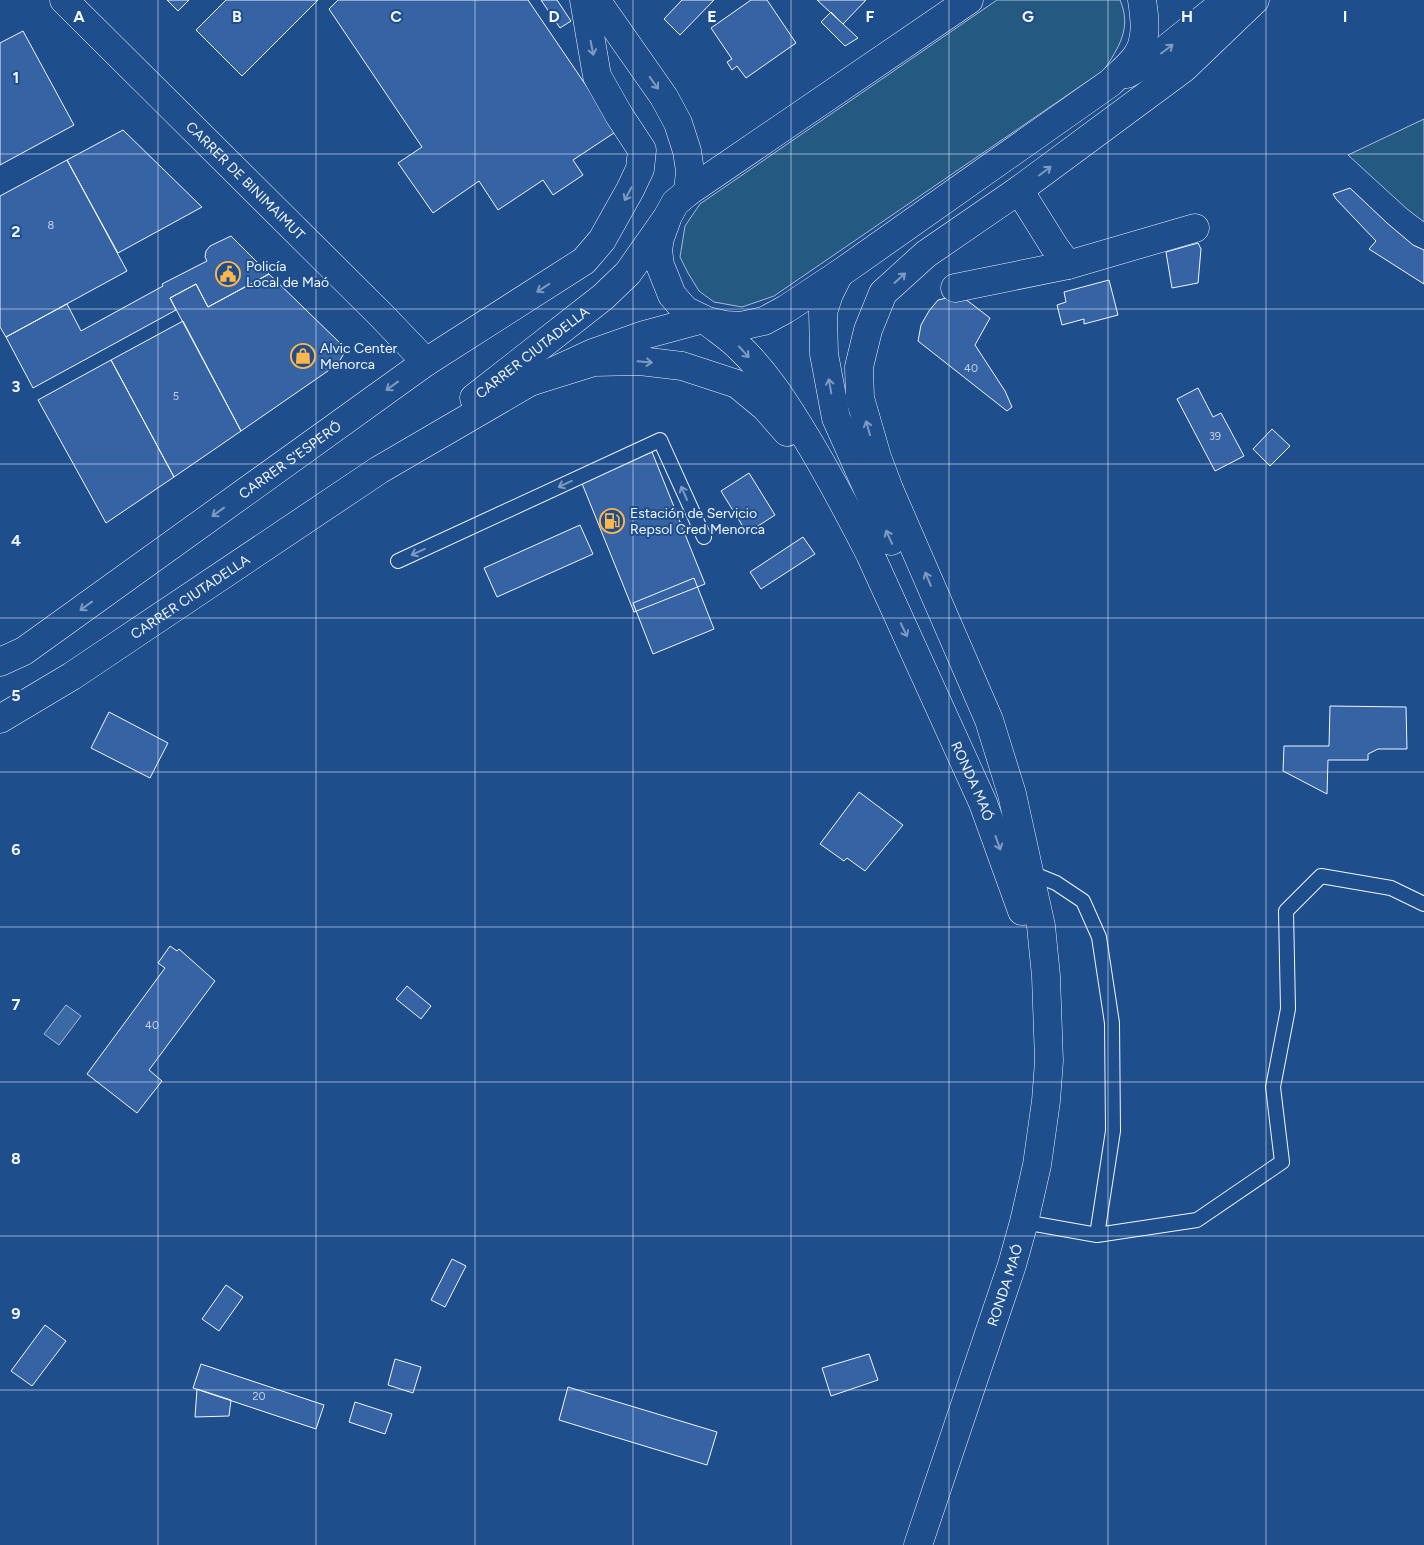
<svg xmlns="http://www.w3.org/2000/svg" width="1424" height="1545" viewBox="0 0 1424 1545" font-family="Figtree,sans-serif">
  <rect width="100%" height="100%" fill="#1f4e8c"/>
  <path fill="#245a82" stroke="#a8bbd7" d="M997,0H1120C1132,28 1119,47 1104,70L774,296L742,307L714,302L699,291L688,273L680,257L685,226L700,204Z
    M1424,119V222L1407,209L1348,155Z"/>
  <path fill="#3b69a3" stroke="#a8bbd7" d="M66,1005L81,1016L59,1045L44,1034Z"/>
  <path fill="#3563a3" stroke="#f2f6ff" d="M167,0H189L178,11Z
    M226,0H318L242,76L196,30Z
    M338,0H528L617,131L573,160L583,175L553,195L543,180L498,210L479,181L433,213L398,163L422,147L329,9Z
    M541,0H557L571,21L560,28Z
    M682,0H714L680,35L664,19Z
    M751,0H767L796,43L746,78L737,66L732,70L727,62L732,59L711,28Z
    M817,0H866L843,24Z
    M831,12L843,24L858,38L845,46L821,22Z
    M23,31L74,125L0,165V43Z
    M123,130L202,207L118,253L67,160Z
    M67,160L127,271L6,337L0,327V196Z
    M1350,188L1387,223L1413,245L1424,250V284L1369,249L1376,241L1336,199L1333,194Z
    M231,236L269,274L208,307L196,284L170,298L176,310L33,388L6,337L67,304L81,331L163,286L162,284L207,261L205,257L206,251L210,246Z
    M1198,243L1201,249L1198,283L1172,288L1166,252Z
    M269,274L340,343L343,350V355L338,364L241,431L170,298L196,284L208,307Z
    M1109,280L1118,315L1084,324V319L1062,325L1057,305L1066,302L1064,292Z
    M960,295L990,318L975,345L1005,391L1012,407L1007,411L918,341L921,325L929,311L938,300Z
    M183,321L241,431L174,477L111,360Z
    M111,360L174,477L106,523L38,400Z
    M1198,388L1213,417L1221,413L1244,456L1215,471L1177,399Z
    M1272,429L1290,446L1270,466L1253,449Z
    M652,452L705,584L634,612L581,481Z
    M749,473L775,515L747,533L721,491Z
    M580,525L593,554L497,597L484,568Z
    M803,537L815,554L761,589L750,572Z
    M694,578L714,629L653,654L633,603Z
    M1330,706L1406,707L1407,749H1378L1368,754V760H1328L1327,794L1283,771L1284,746H1329Z
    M109,712L168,743L150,778L91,748Z
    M859,792L903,825L865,871L847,858L844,861L820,844Z
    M170,946L177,951L179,949L215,981L149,1070L162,1081L137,1113L87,1074L165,968L158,963Z
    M407,986L431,1006L421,1019L396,999Z
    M452,1259L466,1266L445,1307L431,1300Z
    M226,1285L243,1297L219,1331L202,1319Z
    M45,1325L66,1341L32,1386L11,1371Z
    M869,1354L878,1380L831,1396L822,1368Z
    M395,1359L421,1367L413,1393L388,1385Z
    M201,1364L324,1405L316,1429L193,1388Z
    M568,1387L717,1432L707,1465L559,1420Z
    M197,1389L231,1400L229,1416L195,1417Z
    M355,1402L392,1414L385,1434L349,1422Z"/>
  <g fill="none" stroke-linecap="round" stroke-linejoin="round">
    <defs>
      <path id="service" d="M398,561L660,440L704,537
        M1029,872L1056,883L1083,901L1099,937L1112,1023L1113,1131L1097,1235
        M1024,1222L1097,1235L1197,1220L1282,1162L1273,1087L1288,1009L1286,911L1321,876L1391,888L1424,904"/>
      <g id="minor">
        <path id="s1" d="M64,0L382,316L426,362"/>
        <path d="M1019,190L1054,246L1068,265L1195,228"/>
        <path d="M955,288L1068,265"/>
        <path id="s2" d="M0,662L24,651L426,362L584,261L602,240L630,190L640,169L642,150L619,115L597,76L584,0"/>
      </g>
      <g id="tertiary">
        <path id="s3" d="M474,398L603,297L628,273L666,219"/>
        <path id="s4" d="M0,719L72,676L379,470L530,382L593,353L644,335L703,319"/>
      </g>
      <g id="primary">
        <path d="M596,0L664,97L678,123L687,151L690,171L688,192"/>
        <path d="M969,0L688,192L675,203L668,216L660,238L658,250L660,265L672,295L685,310L707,321L725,325L741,326L764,321L786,309L839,274L1110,83C1118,75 1128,67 1135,58C1148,42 1145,19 1142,0"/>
        <path d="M1127,74L1151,61L1227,0"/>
        <path d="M839,274L829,294L823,312L824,354L836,418L891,541"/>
        <path id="s5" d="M708,322C718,330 729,337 738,346C765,371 785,403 804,434C828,473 849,513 870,554L983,803L1022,911"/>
        <path d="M530,382L594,362L640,361L682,366L737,384L765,407L787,432"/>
        <path id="s6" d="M918,1545L1012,1265L1024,1222L1037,1165L1046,1101L1049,1061L1046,976L1041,926L1012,794L989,720L889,489L877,457L860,398L859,367L868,330L883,293L926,254L1019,190L1184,68L1255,0"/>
      </g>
    </defs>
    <use href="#service" stroke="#f2f6ff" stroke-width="16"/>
    <use href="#minor" stroke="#f2f6ff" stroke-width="29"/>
    <use href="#tertiary" stroke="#f2f6ff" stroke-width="29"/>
    <use href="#primary" stroke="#f2f6ff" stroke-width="29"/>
    <use href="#service" stroke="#1f4e8c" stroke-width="14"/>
    <use href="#minor" stroke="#1f4e8c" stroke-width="28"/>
    <use href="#tertiary" stroke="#1f4e8c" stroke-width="28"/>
    <use href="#primary" stroke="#1f4e8c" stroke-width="28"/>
  </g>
  <defs><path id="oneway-shaft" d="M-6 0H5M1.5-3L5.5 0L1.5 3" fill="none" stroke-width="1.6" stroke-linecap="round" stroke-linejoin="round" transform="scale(1.25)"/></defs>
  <g stroke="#7e9ac0">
    <use href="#oneway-shaft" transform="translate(592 48) rotate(79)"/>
    <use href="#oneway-shaft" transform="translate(1167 49) rotate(-37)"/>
    <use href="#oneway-shaft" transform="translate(654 83) rotate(55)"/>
    <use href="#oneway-shaft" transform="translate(1045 171) rotate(-37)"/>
    <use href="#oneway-shaft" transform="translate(628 194) rotate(118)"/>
    <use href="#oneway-shaft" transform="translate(900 278) rotate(-42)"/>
    <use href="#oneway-shaft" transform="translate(543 288) rotate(147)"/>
    <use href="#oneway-shaft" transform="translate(744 352) rotate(48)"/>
    <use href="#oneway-shaft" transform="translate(645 362) rotate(5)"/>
    <use href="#oneway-shaft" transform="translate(392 386) rotate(144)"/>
    <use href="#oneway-shaft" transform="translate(830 386) rotate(-100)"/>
    <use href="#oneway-shaft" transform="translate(868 428) rotate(-106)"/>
    <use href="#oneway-shaft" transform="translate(565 484) rotate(155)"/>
    <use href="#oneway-shaft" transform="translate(684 493) rotate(-114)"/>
    <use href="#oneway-shaft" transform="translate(218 512) rotate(144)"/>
    <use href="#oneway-shaft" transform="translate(889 537) rotate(-114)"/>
    <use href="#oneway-shaft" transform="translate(418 552) rotate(155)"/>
    <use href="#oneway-shaft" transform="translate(928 579) rotate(-113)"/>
    <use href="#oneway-shaft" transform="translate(86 606) rotate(144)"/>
    <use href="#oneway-shaft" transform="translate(904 630) rotate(65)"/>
    <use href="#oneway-shaft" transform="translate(998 843) rotate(70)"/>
  </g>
  <path fill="none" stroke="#f2f6ff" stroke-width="1" stroke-opacity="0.55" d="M158,0V1545M316,0V1545M475,0V1545M633,0V1545M791,0V1545M949,0V1545M1108,0V1545M1266,0V1545M0,154H1424M0,309H1424M0,464H1424M0,618H1424M0,772H1424M0,927H1424M0,1082H1424M0,1236H1424M0,1390H1424"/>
  <defs>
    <symbol id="civic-ring" viewBox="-11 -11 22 22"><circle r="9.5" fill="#1f4e8c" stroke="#ffb74d" stroke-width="1.5"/><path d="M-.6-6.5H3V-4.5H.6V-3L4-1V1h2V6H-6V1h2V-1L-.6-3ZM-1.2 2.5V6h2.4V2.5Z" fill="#ffb74d"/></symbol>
    <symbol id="shop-ring" viewBox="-11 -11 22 22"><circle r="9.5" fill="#1f4e8c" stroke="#ffb74d" stroke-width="1.5"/><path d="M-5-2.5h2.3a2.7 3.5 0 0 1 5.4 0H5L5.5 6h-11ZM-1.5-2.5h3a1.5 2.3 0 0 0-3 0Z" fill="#ffb74d"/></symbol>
    <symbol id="fuel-ring" viewBox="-11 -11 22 22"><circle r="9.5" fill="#1f4e8c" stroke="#ffb74d" stroke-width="1.5"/><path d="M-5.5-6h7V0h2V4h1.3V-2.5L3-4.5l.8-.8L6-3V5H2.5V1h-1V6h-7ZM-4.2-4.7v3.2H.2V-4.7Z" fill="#ffb74d"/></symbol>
  </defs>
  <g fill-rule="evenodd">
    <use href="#civic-ring" x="214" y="260" width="28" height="28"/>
    <use href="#shop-ring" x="289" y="342" width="28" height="28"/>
    <use href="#fuel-ring" x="598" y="507" width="28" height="28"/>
  </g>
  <g text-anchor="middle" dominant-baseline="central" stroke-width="4" stroke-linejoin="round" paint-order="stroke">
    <g font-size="11" fill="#c3d1e8">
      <text x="51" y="225">8</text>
      <text x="971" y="368">40</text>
      <text x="176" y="396">5</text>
      <text x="1215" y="436">39</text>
      <text x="152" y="1025">40</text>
      <text x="259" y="1396">20</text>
    </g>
    <g font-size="14" fill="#f2f6ff" stroke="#1f4e8c">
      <text stroke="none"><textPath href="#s1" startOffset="256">CARRER DE BINIMAIMUT</textPath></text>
      <text stroke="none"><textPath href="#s3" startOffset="74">CARRER CIUTADELLA</textPath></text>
      <text stroke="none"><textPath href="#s2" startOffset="354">CARRER S'ESPERÓ</textPath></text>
      <text stroke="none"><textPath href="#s4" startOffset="226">CARRER CIUTADELLA</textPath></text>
      <text stroke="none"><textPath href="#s5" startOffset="535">RONDA MAÓ</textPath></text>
      <text stroke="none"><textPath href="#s6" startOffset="274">RONDA MAÓ</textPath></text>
    </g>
    <g font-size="14" fill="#f2f6ff" stroke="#1f4e8c" text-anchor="start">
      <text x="246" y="266">Policía<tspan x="246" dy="16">Local de Maó</tspan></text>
      <text x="320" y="348">Alvic Center<tspan x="320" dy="16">Menorca</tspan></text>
      <text x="630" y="513">Estación de Servicio<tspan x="630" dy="16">Repsol Cred Menorca</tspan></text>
    </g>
  </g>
  <g font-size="16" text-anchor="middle" font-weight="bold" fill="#f2f6ff" stroke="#1f4e8c" stroke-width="4" stroke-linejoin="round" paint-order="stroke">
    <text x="79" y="22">A</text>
    <text x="237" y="22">B</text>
    <text x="396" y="22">C</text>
    <text x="554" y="22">D</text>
    <text x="712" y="22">E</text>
    <text x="870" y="22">F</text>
    <text x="1028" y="22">G</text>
    <text x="1187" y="22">H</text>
    <text x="1345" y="22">I</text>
    <text x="16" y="83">1</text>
    <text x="16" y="237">2</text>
    <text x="16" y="392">3</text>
    <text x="16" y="546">4</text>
    <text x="16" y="701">5</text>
    <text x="16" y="855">6</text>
    <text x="16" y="1010">7</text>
    <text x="16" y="1164">8</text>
    <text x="16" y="1319">9</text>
  </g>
</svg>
